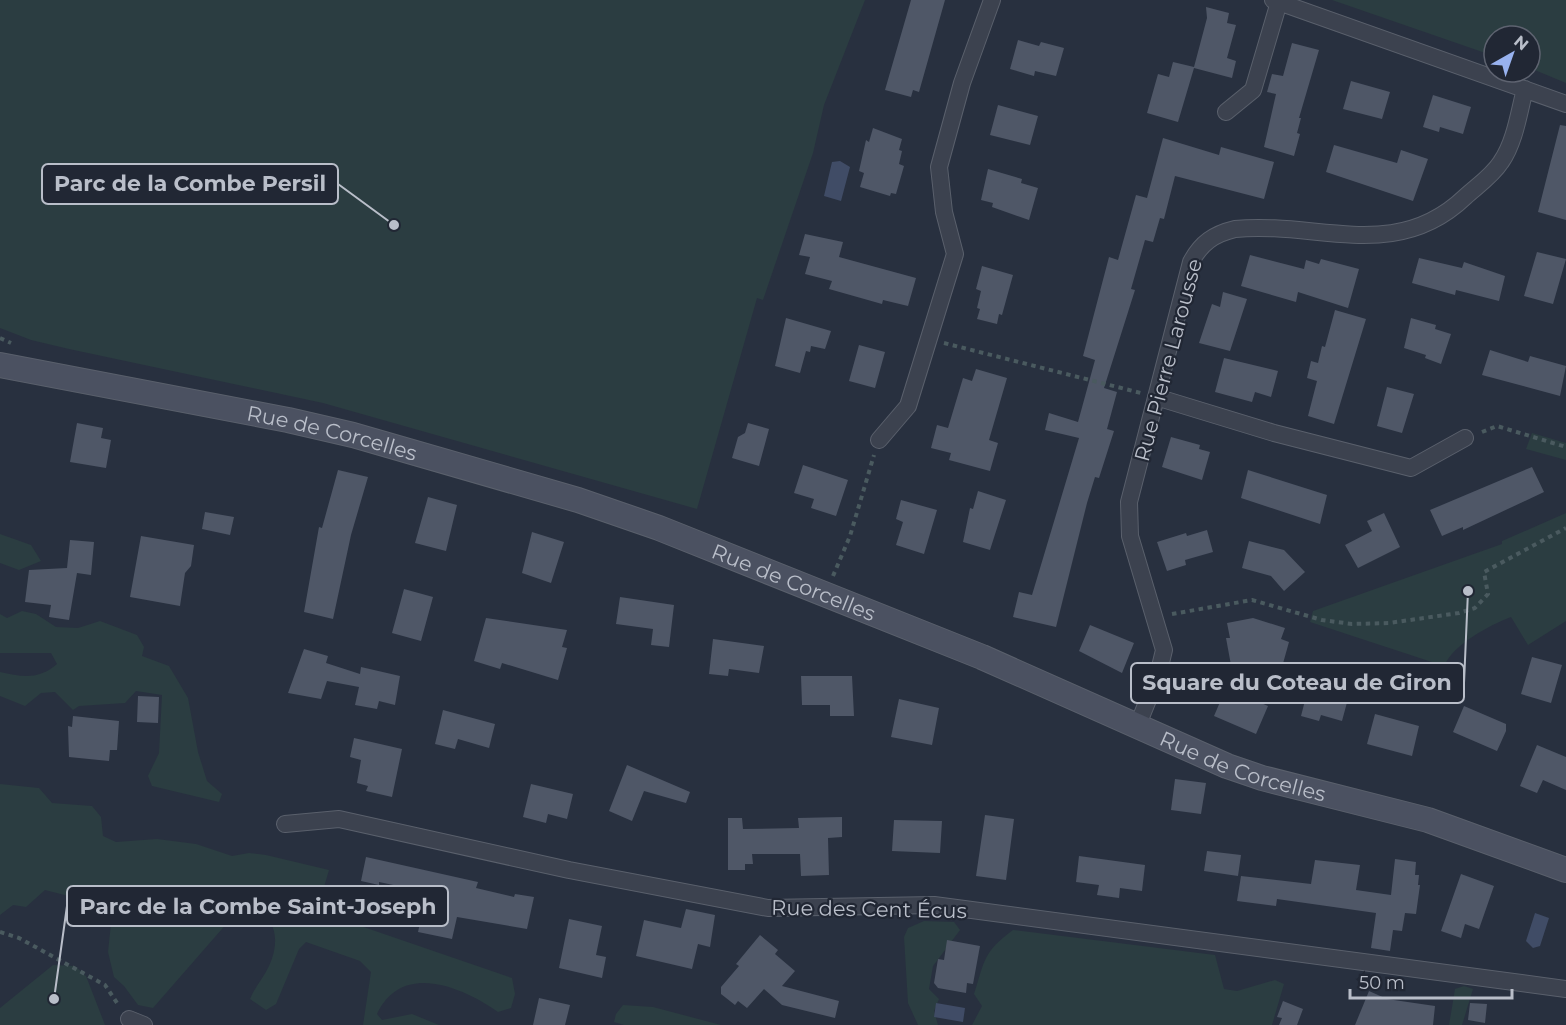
<svg xmlns="http://www.w3.org/2000/svg" width="1566" height="1025" viewBox="0 0 1566 1025" font-family="Montserrat,sans-serif">
  <rect width="100%" height="100%" fill="#28303f"/>
  <path fill="#2b3d41" d="M0,0H865L824,105L813,153L763,300L757,298L697,509L323,403L69,349L31,340L0,328Z
    M1332,0H1566V83L1530,68V36H1494V56Z
    M1532,433L1566,443V460L1526,449Z
    M1566,513V621L1528,645L1511,617C1488,626 1454,644 1444,666L1310,622L1313,611L1502,544V541Z
    M0,534L31,545L41,561L19,570L0,563Z
    M22,611L36,614L56,627L78,628L100,621L137,635L144,647L142,656L169,666L188,698L198,752L207,781L222,794L219,802L152,786L148,776L159,753L162,695L136,691L125,703L79,706L73,710L55,692L41,693L25,706L0,696V672C22,677 39,680 57,664L51,653H0V614L7,618Z
    M0,784L39,788L52,803L92,806L101,817L103,836L116,842L157,839L196,844L232,856L249,853L266,855L329,870L317,911L512,978L515,994L511,1008L498,1012C462,987 402,961 377,1014L382,1020L412,1014L439,1025H363L371,972L360,961L306,942L299,949L276,1004L266,1010L250,999C255,987 264,977 269,966C282,938 275,910 242,906L153,1008L138,1005L124,986L114,977L108,952L112,914L107,902L88,901L45,890L26,907L13,905L0,915Z
    M924,921L954,922L960,930L933,966L929,989L939,999L934,1011L938,1025H918L908,1003L904,937L908,928Z
    M1013,930L1215,955L1224,989L1237,991L1275,980L1284,984L1272,1025H972L982,1006L974,994C985,960 983,952 1013,930Z
    M53,965L75,966L86,976L105,1025H0V1008Z
    M1464,986L1473,989L1462,1025H1449L1455,989Z
    M623,1005L653,1007L721,1025H624L614,1022L616,1014Z"/>
  <path fill="#404c66" d="M840,161L850,167L841,201L824,196L832,162Z
    M1535,913L1549,918L1540,946L1533,948L1526,941Z
    M936,1003L965,1008L963,1022L934,1017Z"/>
  <path fill="#4f5767" d="M911,0H945L919,92L913,90L911,97L885,90Z
    M1206,7L1229,13L1227,23L1236,25L1227,58L1236,61L1232,78L1194,68L1178,122L1147,113L1158,74L1169,77L1173,62L1194,67L1207,18Z
    M1018,40L1039,46L1041,42L1064,48L1056,76L1035,71L1034,76L1010,69Z
    M1292,43L1319,50L1299,118H1301L1297,133L1300,134L1294,156L1264,147L1276,94L1267,92L1272,74L1283,76Z
    M1351,81L1390,92L1382,119L1343,109Z
    M1433,95L1471,107L1463,134L1440,127L1439,132L1423,127Z
    M998,105L1038,116L1030,145L990,135Z
    M1560,125L1566,126V220L1538,212Z
    M873,128L902,139L899,150L902,151L899,164L904,166L896,194L891,193L890,196L860,187L864,173L859,171L866,140L869,142Z
    M1163,138L1219,155L1221,147L1274,162L1264,199L1175,176L1164,219L1160,218L1153,242L1145,240L1131,289L1135,290L1104,388L1117,392L1107,429L1114,431L1099,478L1095,477L1087,503L1056,627L1013,617L1019,592L1032,595L1079,438L1045,430L1049,413L1078,422L1095,360L1083,356L1109,257L1118,260L1136,195L1147,198Z
    M1334,145L1397,163L1401,150L1428,159L1413,201L1326,172Z
    M988,169L1022,179L1021,183L1038,188L1029,220L992,207L993,203L981,200Z
    M805,234L843,242L839,257L916,278L908,306L883,300L882,304L829,289L832,281L805,274L810,257L799,255Z
    M1537,252L1566,259L1553,304L1524,296Z
    M1250,255L1304,269L1306,260L1319,264L1321,259L1359,269L1348,308L1298,292L1296,302L1241,286Z
    M1419,258L1462,268L1464,262L1505,276L1499,301L1456,290L1455,295L1412,283Z
    M982,266L1013,275L1002,315L999,314L997,324L977,319L980,309L977,308L981,291L976,289Z
    M1223,292L1247,299L1230,351L1199,343L1212,304L1220,307Z
    M1335,310L1366,319L1334,424L1308,416L1317,381L1307,378L1311,361L1318,363L1322,346L1325,347Z
    M786,318L831,331L825,349L811,346L810,352L806,351L800,373L775,366Z
    M1411,318L1436,325L1435,329L1451,334L1441,364L1425,358L1426,355L1404,348Z
    M859,345L885,352L875,388L849,381Z
    M1490,350L1528,362L1530,356L1566,366L1560,396L1482,375Z
    M1224,358L1278,371L1271,397L1255,392L1252,402L1215,392Z
    M976,369L1007,378L989,440L998,443L990,471L949,460L951,453L931,448L937,425L948,428L963,378L972,381Z
    M1387,387L1414,394L1402,433L1377,426Z
    M77,423L103,428L101,438L111,440L106,468L70,462Z
    M748,423L769,429L759,466L732,458L738,437L745,433Z
    M1171,437L1200,445L1199,449L1210,452L1202,480L1162,467Z
    M803,465L848,480L836,516L811,508L814,499L794,493Z
    M1532,467L1544,492L1463,530V527L1442,536L1430,510Z
    M338,470L368,477L351,535L333,619L304,612L319,527L322,528Z
    M1248,470L1327,495L1320,524L1241,498Z
    M978,491L1006,500L990,550L963,542L970,508L973,509Z
    M428,497L457,505L446,551L415,543Z
    M901,500L937,510L924,554L896,545L903,522L896,519Z
    M205,512L234,517L230,535L202,529Z
    M1384,513L1400,547L1358,568L1345,545L1372,531L1367,521Z
    M1207,530L1213,552L1185,560L1186,565L1167,571L1157,542L1186,533L1187,536Z
    M532,532L564,542L551,583L522,573Z
    M141,536L194,545L191,566L185,573L180,606L130,597Z
    M70,540L94,542L91,575L77,573L69,620L49,617L51,605L25,602L29,570L67,568Z
    M1249,541L1284,550L1305,572L1284,591L1271,576L1242,568Z
    M404,589L433,597L421,641L392,633Z
    M620,597L674,605L669,647L651,645L653,629L616,624Z
    M486,618L567,630L562,647L567,648L558,680L502,663L500,669L474,661Z
    M1253,618L1285,628L1281,639L1289,642L1282,667L1233,676L1226,638H1230L1227,623Z
    M1090,625L1134,643L1122,673L1079,651Z
    M713,639L764,646L759,673L729,669L728,676L709,674Z
    M304,649L328,656L326,663L360,674L361,667L400,676L395,705L379,701L377,709L355,705L359,687L327,681L321,699L288,693Z
    M1532,657L1562,665L1551,703L1521,694Z
    M801,676H852L854,716H830V705H802Z
    M1309,685L1349,695L1342,721L1321,715L1319,721L1301,716Z
    M1226,688L1268,706L1256,734L1214,716Z
    M138,696L159,697L158,723L137,722Z
    M899,699L939,708L932,745L891,737Z
    M1464,706L1506,724V731L1497,751L1453,732Z
    M443,710L495,724L489,748L458,739L455,749L435,744Z
    M1375,714L1419,726L1412,756L1367,744Z
    M73,716L119,721L117,750H110L109,761L69,757L68,726L72,727Z
    M354,738L402,749L392,797L366,791L368,786L357,783L361,760L350,757Z
    M1537,745L1566,757V790L1543,780L1537,793L1520,786Z
    M627,765L690,792L686,803L644,791L632,821L609,811Z
    M1175,779L1206,783L1201,814L1171,810Z
    M531,784L573,794L567,819L548,814L546,823L523,817Z
    M985,815L1014,819L1006,880L976,876Z
    M842,817V837L828,838L829,875L801,876L800,854H752L753,864H745V870H728V818H742L743,829L799,828L798,818Z
    M894,820L942,821L940,853L892,851Z
    M1207,851L1241,855L1238,876L1204,871Z
    M1079,856L1145,865L1142,891L1120,888L1119,898L1097,895L1099,885L1076,882Z
    M366,857L478,882L476,888L514,897L515,894L534,897L527,929L457,917L452,939L418,932L427,892L379,882V885L361,881Z
    M1395,859L1416,862L1415,875H1419L1418,885H1420L1416,914L1405,913L1402,931L1393,930L1390,951L1371,948L1376,913L1277,899L1276,906L1237,901L1241,876L1311,884L1315,860L1360,865L1356,890L1391,895Z
    M1461,874L1494,886L1479,929L1465,924L1461,938L1441,931Z
    M686,909L715,915L710,947L698,944L692,969L636,956L644,920L681,928Z
    M569,919L602,926L596,955L606,957L602,978L559,968Z
    M760,935L778,950L775,954L795,971L782,986L839,1001L835,1018L782,1005L764,989L747,1008L738,1001L735,1005L721,994V987L739,966L736,964Z
    M947,940L980,946L973,984L967,983L966,993L938,988L934,983L938,959L944,960Z
    M1369,991L1387,999L1435,1006L1433,1025H1355Z
    M539,998L570,1005L565,1025H533Z
    M1283,1001L1303,1009L1297,1025H1279L1282,1018L1277,1017Z
    M1470,1003L1487,1004L1485,1023L1468,1020Z"/>
  <g fill="none" stroke-linecap="round" stroke-linejoin="round">
    <defs>
      <path id="street" d="M1273,0L1566,104
        M1226,112L1253,90L1279,2
        M1156,397L1274,433L1411,468L1465,438
        M879,440L908,406L955,254L944,212L939,167L962,83L992,0
        M1137,727L1158,675L1164,650L1130,536L1129,502L1191,262C1201,243 1214,234 1235,229C1318,221 1396,263 1465,197C1477,186 1492,176 1501,162C1515,142 1519,112 1525,89
        M285,824L339,819L569,870L768,908L934,905L1566,989
        M129,1019L144,1025"/>
      <g id="secondary">
        <path id="s1" d="M0,365L288,420L353,435L578,500L659,528L982,657L1227,766L1262,778L1428,820L1566,870"/>
      </g>
    </defs>
    <use href="#street" stroke="#5a606c" stroke-width="18"/>
    <use href="#secondary" stroke="#5a606c" stroke-width="26"/>
    <path stroke="#4a5a5f" stroke-width="4" stroke-dasharray="4.5 4.5" stroke-linecap="butt" d="M0,338L11,343
      M944,343L1141,393
      M1482,432L1497,426L1566,447
      M833,576L850,536L874,455
      M1172,614L1252,600L1322,620L1352,624L1389,623L1459,613L1475,608L1488,594L1484,572L1566,528
      M0,932L19,938L105,985L119,1006"/>
    <use href="#street" stroke="#3c424f" stroke-width="16"/>
    <use href="#secondary" stroke="#4b5161" stroke-width="24"/>
  </g>
  <g text-anchor="middle" dominant-baseline="central" stroke-width="4.5" stroke-linejoin="round" paint-order="stroke">
    <g font-size="21" fill="#b9bec9" stroke="#212734">
      <text transform="translate(1168 360) rotate(-75)">Rue Pierre Larousse</text>
      <text stroke="none"><textPath href="#s1" startOffset="339">Rue de Corcelles</textPath></text>
      <text stroke="none"><textPath href="#s1" startOffset="825">Rue de Corcelles</textPath></text>
      <text stroke="none"><textPath href="#s1" startOffset="1311">Rue de Corcelles</textPath></text>
      <text transform="translate(869 909) rotate(1)">Rue des Cent Écus</text>
    </g>
  </g>
  <path fill="none" stroke="#b9bec9" stroke-width="2" d="M394 225L338 184M1468 591L1464 683M54 999L67 906"/>
  <g fill="#b9bec9" stroke="#212734" stroke-width="2">
    <circle cx="394" cy="225" r="6"/>
    <circle cx="1468" cy="591" r="6"/>
    <circle cx="54" cy="999" r="6"/>
  </g>
  <g fill="#212734" stroke="#b9bec9" stroke-width="2">
    <rect x="42" y="164" width="296" height="40" rx="6"/>
    <rect x="1131" y="663" width="333" height="40" rx="6"/>
    <rect x="67" y="886" width="381" height="40" rx="6"/>
  </g>
  <g font-size="22" text-anchor="middle" font-weight="bold" fill="#b9bec9">
    <text x="190" y="191">Parc de la Combe Persil</text>
    <text x="1297" y="690">Square du Coteau de Giron</text>
    <text x="258" y="914">Parc de la Combe Saint-Joseph</text>
  </g>
  <g transform="translate(1512 54) rotate(40)"><circle r="28" fill="#212734" stroke="#5e6370" stroke-width="1.5"/>
  <path d="M0-4.5L10 22L0 15L-10 22Z" fill="#98b2ef"/>
  <text y="-9" font-size="16" font-weight="bold" text-anchor="middle" fill="#b9bec9">N</text>
  </g>
  <path d="M1350 989v9h162v-9" fill="none" stroke="#b9bec9" stroke-width="3"/>
  <text x="1359" y="989" font-size="18" fill="#b9bec9" stroke="#212734" stroke-width="4.5" paint-order="stroke">50 m</text>
</svg>
